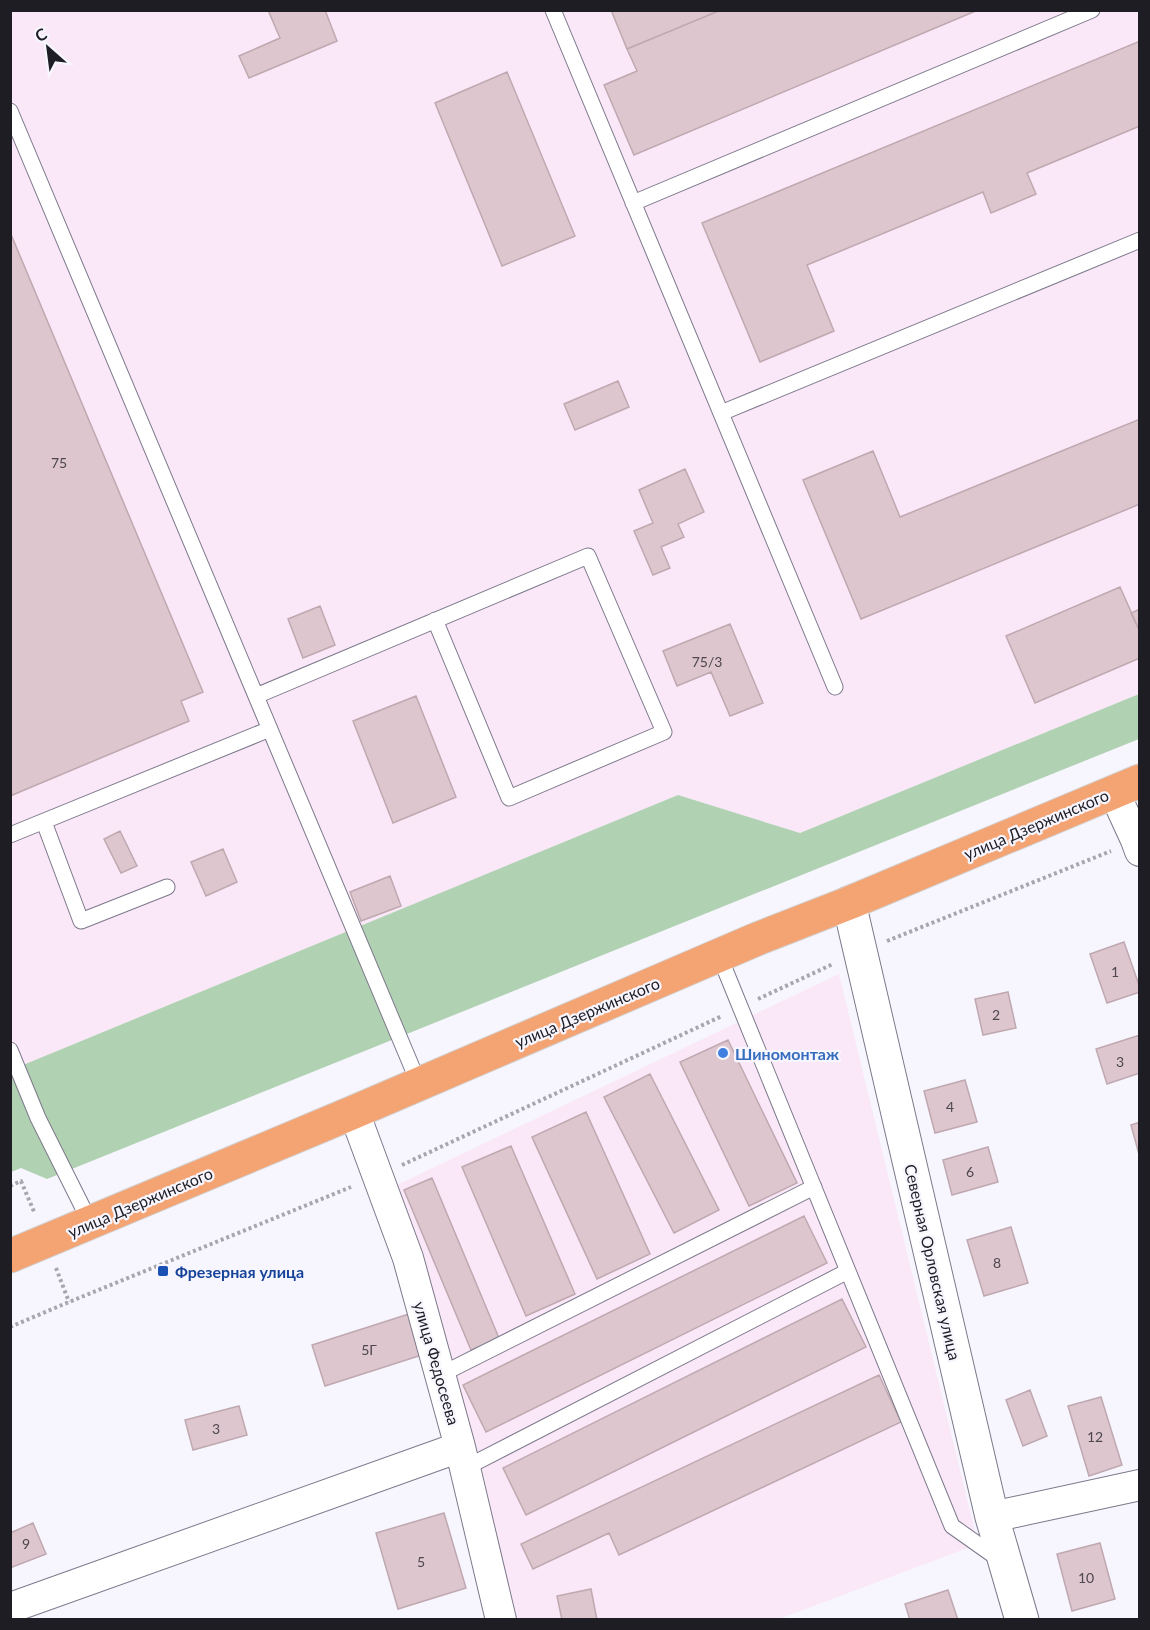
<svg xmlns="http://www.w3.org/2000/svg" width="1150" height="1630" viewBox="0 0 1150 1630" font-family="Lato,sans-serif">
  <rect width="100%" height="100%" fill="#f7f6fe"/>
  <path fill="#fae7f7" d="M11,11H1139V694L800,833L678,795L11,1070Z
    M839,974L978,1544L779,1619H515L480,1459L395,1186Z"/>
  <path fill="#b1d1b3" d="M1139,694V739L47,1179L21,1168L11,1172V1070L678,795L800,833Z"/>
  <path fill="#ddc6ce" stroke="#bfa8b0" stroke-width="1.5" d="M268,10H325L337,41L249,78L239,56L280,38Z
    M611,10H721L627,49Z
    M721,10H978L634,155L604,85L637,71L627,49Z
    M1140,41V126L1027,173L1036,194L991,213L983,192L807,265L834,331L760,362L702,223Z
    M507,72L575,236L502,266L435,103Z
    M10,232L203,692L181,701L189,721L10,796Z
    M618,381L629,407L575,430L564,404Z
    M1140,419V504L861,619L803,480L873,451L900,517Z
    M685,469L704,512L678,524L684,537L661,547L670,568L653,575L634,531L653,523L639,490Z
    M1120,587L1140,632V658L1035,703L1006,636Z
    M320,606L335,645L303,658L288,619Z
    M1140,609V632L1131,613Z
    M730,624L763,703L730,716L711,672L677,686L663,651Z
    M416,696L456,797L393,823L353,721Z
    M120,831L137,866L121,873L104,839Z
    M223,849L237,882L206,896L191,862Z
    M390,876L401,906L361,921L350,892Z
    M1124,942L1140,988V992L1107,1003L1090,954Z
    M1008,992L1016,1028L983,1035L975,999Z
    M1140,1035V1073L1107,1084L1096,1049Z
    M728,1040L797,1183L749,1206L680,1062Z
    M650,1074L719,1210L674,1233L604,1097Z
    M965,1080L977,1122L935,1133L924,1091Z
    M586,1112L650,1254L597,1279L532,1137Z
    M1140,1122V1158L1131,1125Z
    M511,1146L575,1294L526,1316L462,1167Z
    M988,1147L998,1182L952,1195L943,1160Z
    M432,1178L499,1338L471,1350L404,1190Z
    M804,1216L827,1263L486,1432L463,1385Z
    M1011,1227L1028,1283L984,1296L967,1240Z
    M842,1299L866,1347L526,1515L503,1468Z
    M412,1313L425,1354L325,1386L312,1345Z
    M879,1375L901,1422L619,1555L609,1533L533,1569L521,1544Z
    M1030,1390L1047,1436L1023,1446L1006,1400Z
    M1101,1397L1122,1465L1089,1476L1068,1406Z
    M239,1406L247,1435L193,1450L185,1420Z
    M444,1513L466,1588L398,1609L376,1533Z
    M33,1523L46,1554L10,1568V1533Z
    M1100,1543L1115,1599L1072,1611L1057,1554Z
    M591,1589L597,1620H562L557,1596Z
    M948,1590L958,1620H910L905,1604Z"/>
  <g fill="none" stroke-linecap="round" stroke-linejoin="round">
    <defs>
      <path id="lane" d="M553,10L835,687
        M10,111L419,1084
        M633,203L1092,10
        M721,413L1140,240
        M256,696L588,556L664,732L509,798L435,620
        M44,822L81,921L167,887
        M10,835L270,729
        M719,955L952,1526L1000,1560
        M10,1050L38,1118L90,1222
        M440,1375L814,1187
        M465,1468L848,1271"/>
      <path id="street" d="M1114,792L1136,840L1140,851
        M354,1112L408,1258L460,1447L501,1620
        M992,1517L1140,1485
        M10,1608L460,1447"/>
      <path id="secondary" d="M849,903L992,1517L1022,1620"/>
      <path id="highway" d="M10,1256L354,1112L757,939L849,903L1140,781"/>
    </defs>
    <use href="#lane" stroke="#7c798b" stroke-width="17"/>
    <use href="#street" stroke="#7c798b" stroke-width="32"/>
    <use href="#secondary" stroke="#7c798b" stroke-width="35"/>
    <use href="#highway" stroke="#d2d2d3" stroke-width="35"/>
    <path stroke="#a7a6ad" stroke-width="4" stroke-dasharray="3 3" stroke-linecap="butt" d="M887,941L1111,851
      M758,999L833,964
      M402,1165L722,1016
      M10,1186L21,1181L35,1214
      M56,1268L69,1302
      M10,1327L69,1302L351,1187"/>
    <use href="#lane" stroke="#fff" stroke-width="15"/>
    <use href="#street" stroke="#fff" stroke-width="30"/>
    <use href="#secondary" stroke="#fff" stroke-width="33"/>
    <use href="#highway" stroke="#f4a373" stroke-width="33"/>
  </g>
  <circle fill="#3f7fe0" stroke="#f7f6fe" stroke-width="2" cx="723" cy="1053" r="6"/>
  <rect fill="#1a4fb4" stroke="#f7f6fe" stroke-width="2" x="157" y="1265" width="12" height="12" rx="3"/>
  <g text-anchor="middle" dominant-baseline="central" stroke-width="4.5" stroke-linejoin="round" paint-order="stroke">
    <g font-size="14" fill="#4e474e">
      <text x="59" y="462">75</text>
      <text x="707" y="661">75/3</text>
      <text x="1115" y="971">1</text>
      <text x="996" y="1014">2</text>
      <text x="1120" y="1061">3</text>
      <text x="950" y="1106">4</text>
      <text x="970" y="1171">6</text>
      <text x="997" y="1262">8</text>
      <text x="369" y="1349">5Г</text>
      <text x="216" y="1428">3</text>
      <text x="1095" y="1436">12</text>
      <text x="26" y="1543">9</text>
      <text x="421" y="1561">5</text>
      <text x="1086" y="1577">10</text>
    </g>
    <g font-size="16" fill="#1e1d24" stroke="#f7f6fe">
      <text transform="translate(1036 824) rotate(-23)">улица Дзержинского</text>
      <text transform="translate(587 1012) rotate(-23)">улица Дзержинского</text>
      <text transform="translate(140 1202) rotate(-23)">улица Дзержинского</text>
      <text transform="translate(933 1262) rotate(77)">Северная Орловская улица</text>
      <text transform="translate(437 1363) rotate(74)">улица Федосеева</text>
    </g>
    <g font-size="16" font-weight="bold" fill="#366cbe" stroke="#f7f6fe" text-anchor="start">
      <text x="735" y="1053">Шиномонтаж</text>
    </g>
    <g font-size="16" font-weight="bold" fill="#164399" stroke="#f7f6fe" text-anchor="start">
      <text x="175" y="1271">Фрезерная улица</text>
    </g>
  </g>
  <rect width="1150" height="1630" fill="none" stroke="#1e1d24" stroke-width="24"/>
  <g transform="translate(48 48) rotate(332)" stroke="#f7f6fe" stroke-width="4.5" paint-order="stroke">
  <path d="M0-4.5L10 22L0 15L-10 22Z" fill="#1e1d24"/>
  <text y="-9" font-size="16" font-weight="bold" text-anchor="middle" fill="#1e1d24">С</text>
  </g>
</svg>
